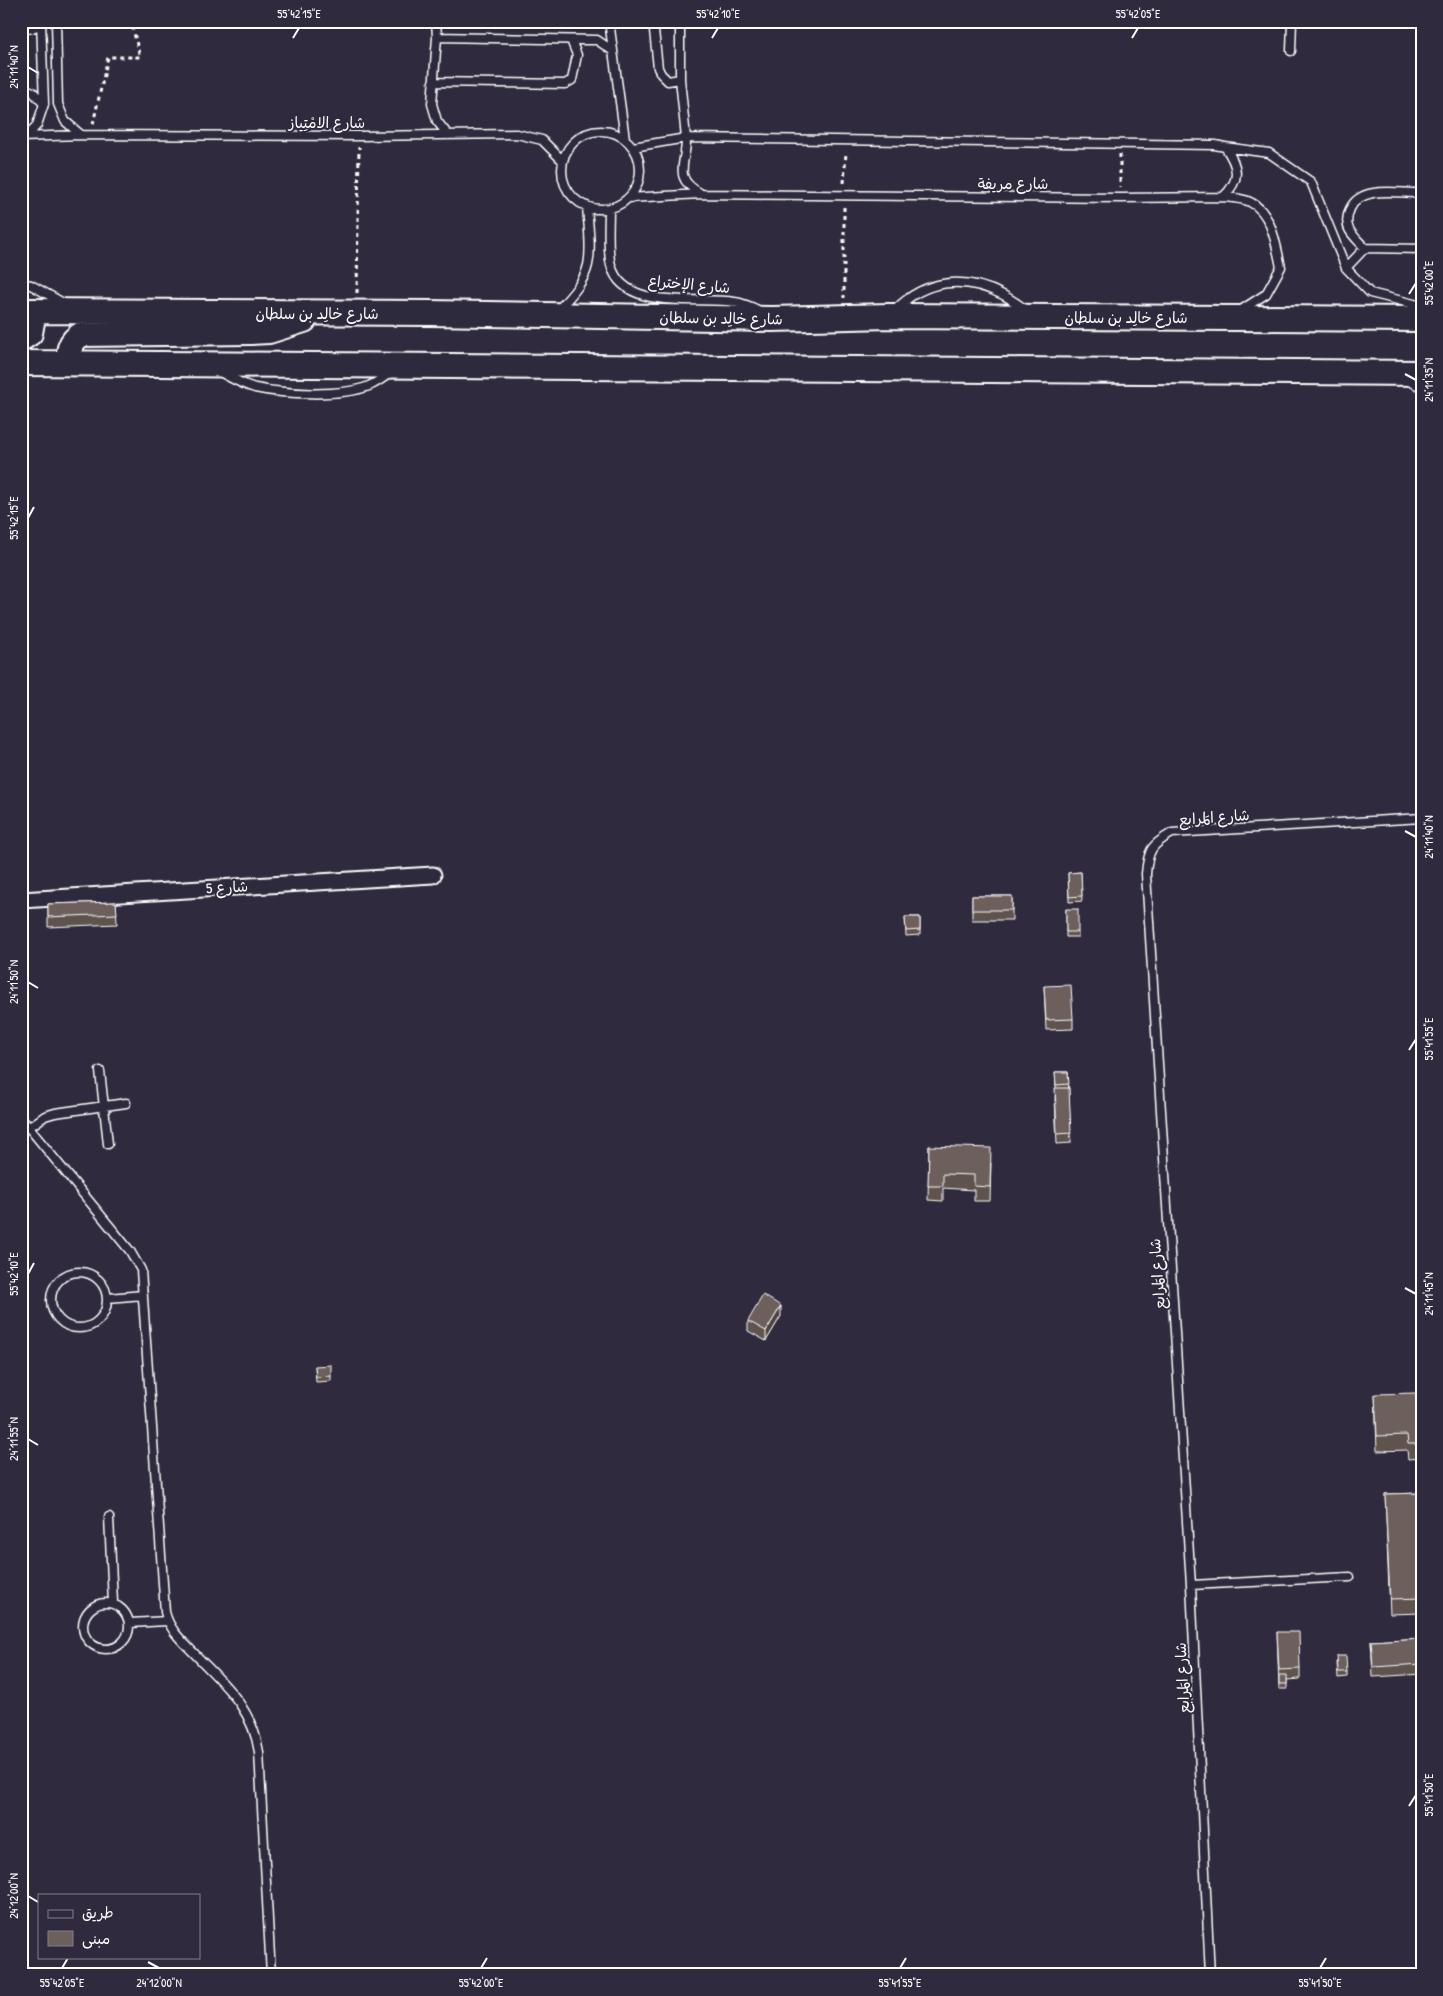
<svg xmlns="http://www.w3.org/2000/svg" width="1443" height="1996" viewBox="0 0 1443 1996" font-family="'Patrick Hand','Playpen Sans Arabic',sans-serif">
  <rect width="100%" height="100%" fill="#2f2a3d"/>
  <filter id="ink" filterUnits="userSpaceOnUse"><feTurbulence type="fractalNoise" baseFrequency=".02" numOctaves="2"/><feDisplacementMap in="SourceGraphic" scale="10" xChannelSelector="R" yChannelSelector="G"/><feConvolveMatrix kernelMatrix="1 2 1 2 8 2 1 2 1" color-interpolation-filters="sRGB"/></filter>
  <g filter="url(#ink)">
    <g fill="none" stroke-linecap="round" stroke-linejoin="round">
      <defs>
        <path id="lane" d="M56,21L58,104L65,121L81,135L360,136L517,134L542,140L563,161
          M436,21L437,37
          M609,21L625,139
          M653,21L658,68L661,74L668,81L680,79
          M21,30L32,28L41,24
          M1291,51L1292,21
          M21,55L23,61L21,69
          M433,82L565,84L572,80L577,55L571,40
          M21,87L33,92L44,104
          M562 170a39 39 0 1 1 78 0a39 39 0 1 1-78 0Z
          M448,135L437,121L432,104L437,37L597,40L613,51
          M27,136L37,125L44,104L41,21
          M21,137L81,135
          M633,147L686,138L680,79V21
          M1225,147L1269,153L1311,182L1346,268L1370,293L1422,306
          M700,193C671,177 687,163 686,138L1215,145L1225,147C1239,167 1241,180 1223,197
          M628,198L701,194L1120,198L1223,197C1231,198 1242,198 1250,202C1272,212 1276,245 1281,267L1266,294L1238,312
          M609,208C609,225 607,250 611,265C623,312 698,296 735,302C744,303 752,307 760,311
          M1365,248C1352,234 1342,228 1350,209C1361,184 1400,194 1422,193
          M1346,268L1365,248L1422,249
          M21,283L31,285L65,304
          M895,310C925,279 965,275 1003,295C1011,299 1019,305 1026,310
          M557,311C569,298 584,283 588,265C592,247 588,225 587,206
          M220,372C231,378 243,385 255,388C283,394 342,397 369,386C378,382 385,377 392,371
          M1409,381L1422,387
          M100,1071L108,1144
          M21,1118L130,1251L141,1270L165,1612C169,1629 181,1640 193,1652C223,1684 252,1706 259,1752L271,1975
          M28,1128L45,1116L55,1113L126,1103
          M51 1300a28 28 0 1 1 56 0a28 28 0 1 1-56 0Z
          M108,1298L143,1295
          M109,1517L113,1603
          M1191,1585L1350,1577
          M83 1626a23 23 0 1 1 46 0a23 23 0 1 1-46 0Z
          M130,1623L167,1621
          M1210,1975L1191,1585L1146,874C1148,850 1151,845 1172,833L1422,818"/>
        <path id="street" d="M21,900L433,875"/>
        <path id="primary" d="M21,311L430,313L772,319L889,316L1422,319
          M21,339L30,333L34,311
          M21,363L1422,373
          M69,363C68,350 70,341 82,334L250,332L269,331L304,320"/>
      </defs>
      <use href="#lane" stroke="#fff" stroke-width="11"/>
      <use href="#street" stroke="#fff" stroke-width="19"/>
      <use href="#primary" stroke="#fff" stroke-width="28"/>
      <path stroke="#fff" stroke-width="3" stroke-dasharray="4 4" stroke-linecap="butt" d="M93,124L108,57H140L131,21
        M1120,154V187
        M844,183L846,152
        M844,207V298
        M357,293L359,147"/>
      <use href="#lane" stroke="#2f2a3d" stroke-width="8"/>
      <use href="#street" stroke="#2f2a3d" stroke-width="15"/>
      <use href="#primary" stroke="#2f2a3d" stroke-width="24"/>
    </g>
    <path fill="#5e524e" stroke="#fff" d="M1081,872L1082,901L1069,902L1068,873Z
      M972,896H1012V920H972Z
      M116,902L117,924L48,927V904Z
      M1066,909L1078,932V937H1066Z
      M905,917H920V935L906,936Z
      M1044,986L1073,1019V1029L1046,1030Z
      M1055,1072H1068L1071,1143L1057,1144L1055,1098L1056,1088Z
      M929,1146L991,1163L990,1201H974V1190L943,1188V1201L928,1200Z
      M781,1316L766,1341L748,1331V1321Z
      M315,1366L331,1376V1381L316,1382Z
      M1375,1394L1418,1444V1458L1408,1459L1407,1450L1377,1451Z
      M1422,1493V1613L1390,1614L1385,1494Z
      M1277,1632L1300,1669V1679L1287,1680V1689H1279Z
      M1422,1638V1674L1373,1677L1371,1641Z
      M1337,1661L1347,1672V1677L1338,1678Z"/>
    <path fill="#4c4240" stroke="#fff" d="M781,1306V1316L766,1341V1331Z"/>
    <path fill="#6d5f5b" stroke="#fff" d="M1081,872L1082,896L1069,897L1068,873Z
      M972,896H1012V910H972Z
      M116,902L117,914L48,917V904Z
      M1066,909H1078V932H1066Z
      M905,917H920V930L906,931Z
      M1071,985L1073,1019L1046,1020L1044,986Z
      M1055,1072H1068L1069,1084L1056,1085Z
      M1055,1088H1069L1071,1133L1057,1134Z
      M929,1146L991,1148L990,1187L974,1186V1175L943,1174V1186H928Z
      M763,1295L781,1306L766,1331L748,1321Z
      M331,1365V1376L316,1377L315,1366Z
      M1416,1393L1418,1444H1408L1407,1435L1377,1436L1375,1394Z
      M1422,1493V1598L1390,1599L1385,1494Z
      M1277,1632H1299L1300,1669L1279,1670Z
      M1422,1638V1664L1373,1667L1371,1641Z
      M1337,1656H1346L1347,1672H1338Z
      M1279,1675H1287V1684H1279Z"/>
  </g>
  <path fill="none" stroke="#fff" stroke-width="2" d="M293,38L299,28M712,38L718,28M1132,38L1138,28M28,67L38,73M1409,294L1416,283M1405,374L1416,380M28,518L34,507M1405,831L1416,837M28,982L38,988M1409,1050L1416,1039M28,1274L34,1263M1405,1288L1416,1294M28,1439L38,1445M1409,1806L1416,1795M28,1896L38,1902M148,1962L159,1968M62,1968L68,1958M481,1968L487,1958M900,1968L906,1958M1320,1968L1326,1958"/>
  <g text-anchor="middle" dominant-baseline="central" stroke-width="4" stroke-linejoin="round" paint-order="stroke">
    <g font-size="15" fill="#fff" stroke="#2f2a3d">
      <text x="327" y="122">شارع الامْتِياز</text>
      <text x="1013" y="183">شارع مريفة</text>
      <text transform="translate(689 284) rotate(5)">شارع الإختراع</text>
      <text x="317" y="313">شارع خالِد بن سلطان</text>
      <text x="1126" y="317">شارع خالِد بن سلطان</text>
      <text transform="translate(721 318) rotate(1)">شارع خالِد بن سلطان</text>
      <text transform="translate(1214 817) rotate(-4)">شارع المَرابع</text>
      <text transform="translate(227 887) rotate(-3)">شارع 5</text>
      <text transform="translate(1157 1274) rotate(-94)">شارع المَرابع</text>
      <text transform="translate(1182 1678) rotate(-93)">شارع المَرابع</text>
    </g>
  </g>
  <rect width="1443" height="1996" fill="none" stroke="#2f2a3d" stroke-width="55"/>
  <rect x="38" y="1894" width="162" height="65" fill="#2f2a3d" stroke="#827f8b"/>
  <rect x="48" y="1910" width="25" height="8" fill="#2f2a3d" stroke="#827f8b"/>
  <text x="82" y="1918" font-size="15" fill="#ffffff">طريق</text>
  <rect x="48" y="1931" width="25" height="15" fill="#6d5f5b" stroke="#827f8b"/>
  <text x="82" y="1944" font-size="15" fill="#ffffff">مبنى</text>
  <rect x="28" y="28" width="1388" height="1940" fill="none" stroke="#fff" stroke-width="2"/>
  <g font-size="12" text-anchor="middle" fill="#fff">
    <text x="299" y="18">55°42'15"E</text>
    <text x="718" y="18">55°42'10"E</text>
    <text x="1138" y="18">55°42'05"E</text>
    <text transform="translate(14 67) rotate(-90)" y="4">24°11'40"N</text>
    <text transform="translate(1429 283) rotate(-90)" y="4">55°42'00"E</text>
    <text transform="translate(1429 380) rotate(-90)" y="4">24°11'35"N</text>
    <text transform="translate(14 518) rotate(-90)" y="4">55°42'15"E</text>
    <text transform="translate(1429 837) rotate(-90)" y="4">24°11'40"N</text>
    <text transform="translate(14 982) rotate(-90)" y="4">24°11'50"N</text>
    <text transform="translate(1429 1039) rotate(-90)" y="4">55°41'55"E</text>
    <text transform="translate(14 1274) rotate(-90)" y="4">55°42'10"E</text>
    <text transform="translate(1429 1294) rotate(-90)" y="4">24°11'45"N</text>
    <text transform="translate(14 1439) rotate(-90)" y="4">24°11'55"N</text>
    <text transform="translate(1429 1795) rotate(-90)" y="4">55°41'50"E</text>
    <text transform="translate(14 1896) rotate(-90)" y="4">24°12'00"N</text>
    <text x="62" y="1987">55°42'05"E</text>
    <text x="159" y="1987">24°12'00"N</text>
    <text x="481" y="1987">55°42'00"E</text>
    <text x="900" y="1987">55°41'55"E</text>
    <text x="1320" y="1987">55°41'50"E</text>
  </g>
</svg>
